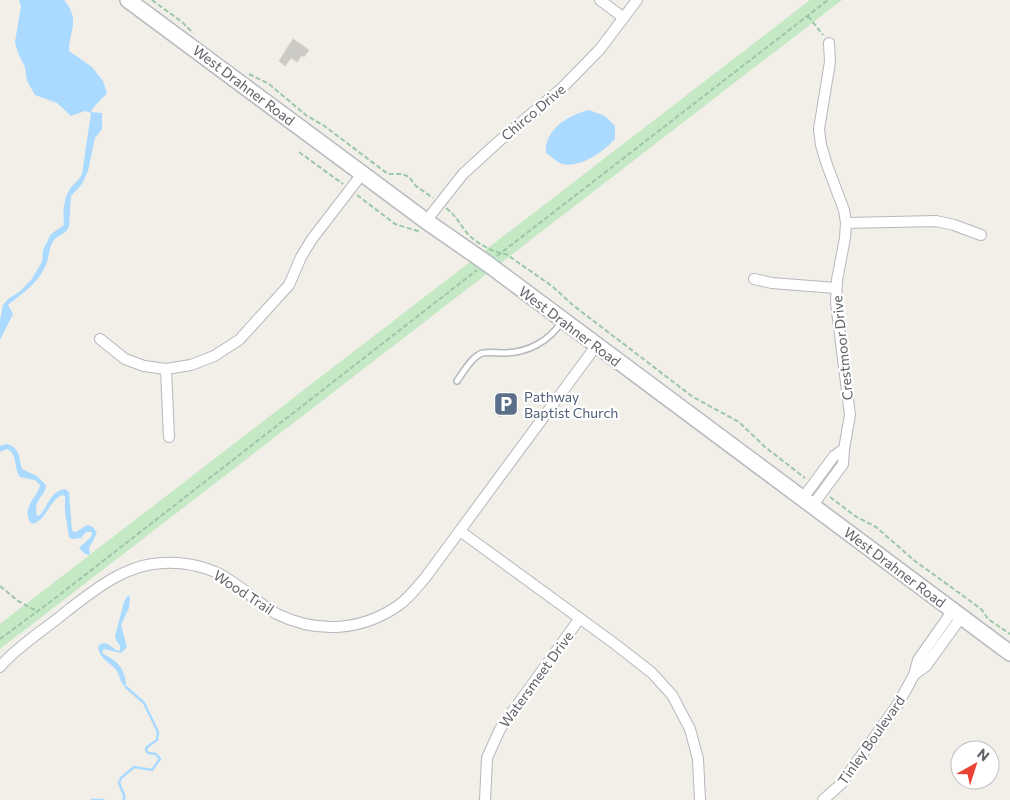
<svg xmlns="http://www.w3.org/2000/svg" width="1010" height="800" viewBox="0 0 1010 800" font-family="Commissioner,sans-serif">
  <rect width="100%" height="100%" fill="#f1efe8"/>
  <path fill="#c5e8c5" d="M810,0H842L0,649V624Z"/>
  <path fill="#aadaff" d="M19,0H64C81,20 69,30 69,51L92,67L103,81L107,93L93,108L91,112L102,113V129L95,138L88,171L82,184L71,196L69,227C65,235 55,236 52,243C49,249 49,256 47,262C40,282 23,293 8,305L13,314L0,340V320L3,305L8,299L19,292L31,280L42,262L43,250L51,234L64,225C63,214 63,199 70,189C74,183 79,181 82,174L91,113L85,111L71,116L57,103L35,95L27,81L25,67L18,53L15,42L21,6Z
    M589,110L605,116L615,126V139C603,152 581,168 562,164C557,162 551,156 546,153C544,129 569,115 589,110Z
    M6,444C20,446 19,459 22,469L37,476L46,485C46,496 32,500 37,515L39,516C49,506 49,492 65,489L69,492L72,531L76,532L87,525L93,527L97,533L89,548L90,555L85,554L79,548L91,537L92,532H86L81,538L72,539L69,537L65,512V496L62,495C49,501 47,519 33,524L30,522C21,506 39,496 40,485L35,480L20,477C13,467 18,454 7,449L0,452V446Z
    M128,595L130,598L129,608L121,625L127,647L121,653L104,649L102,652C105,656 108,656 112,659C122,665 126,676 126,687C119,683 121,676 116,670C110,662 100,659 98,648L100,644L106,643L118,651L120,650V646L116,640L115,636L124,602Z"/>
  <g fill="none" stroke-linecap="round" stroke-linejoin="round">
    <path stroke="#aadaff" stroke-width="2.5" d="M92,800H103
      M124,800V795L119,783L121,778L134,767L152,770L160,759L156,754L148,753L146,750L147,747L157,740L158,732L144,703L126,687"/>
  </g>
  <path fill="#cccac5" stroke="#d6d1c6" d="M293,39L309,50L304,57L302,55L297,62L291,58L285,66L279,61Z
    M509,392L516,398L500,417L494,413Z"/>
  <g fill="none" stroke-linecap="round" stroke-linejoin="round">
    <defs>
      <path id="lane" d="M457,381C463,373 470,359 480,354C485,351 496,353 503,353C527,353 549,342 562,321"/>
      <path id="street" d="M600,0L624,18
        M829,43L830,62L819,129L821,145L827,165L844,210L846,223L845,238L837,280L836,303L850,415L844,449
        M426,221L463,174L498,142L563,87L600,49L637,0
        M846,223L936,221L954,225L981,235
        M754,279L772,283L836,288
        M100,339L125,359L144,366L166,369L191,365L214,356L239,340L289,285L301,257L312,239L362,174
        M166,369L169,437
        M803,498L834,456L844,449L843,464L813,505
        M460,531L615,644L652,673L672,695L690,729L698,759L700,800
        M953,610L918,660L914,675L926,666L962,616
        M0,667C14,649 48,627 67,611C94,590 126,564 163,563C186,562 212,567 231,581C247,591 260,605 277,614C318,634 362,631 399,605C409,598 417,587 425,578L596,346
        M485,800L487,758L500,729L580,618
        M823,800L841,784L898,704L914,675"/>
      <path id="secondary" d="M128,0L426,221L488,264L1010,653"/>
    </defs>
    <use href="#lane" stroke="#b5b8bc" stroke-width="8"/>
    <use href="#street" stroke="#b5b8bc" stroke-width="12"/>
    <use href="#secondary" stroke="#b6babf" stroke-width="18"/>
    <path stroke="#9cc7a9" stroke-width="2" stroke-dasharray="5 2.5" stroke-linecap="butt" d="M152,0L182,22L193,33
      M808,16L823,35
      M249,74L269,84L307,116L323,125L388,174H403L409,177L416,186L433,198
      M299,152L343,184
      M357,195L395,224L421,232
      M446,208C457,217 459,223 467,233C476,243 494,253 506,254L552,286L574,306L693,397L739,422L765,447L805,478
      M497,256L828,0
      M830,497L855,516L876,527L915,561L973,603L982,610L988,619L1010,634
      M0,586L18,601L37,611
      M0,639L58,596L477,270"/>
    <use href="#lane" stroke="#fff" stroke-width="5"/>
    <use href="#street" stroke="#fff" stroke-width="10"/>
    <use href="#secondary" stroke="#fff" stroke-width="15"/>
  </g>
  <defs>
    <symbol id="parking-square" viewBox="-11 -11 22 22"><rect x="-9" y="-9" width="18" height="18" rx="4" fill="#5c6f8a" stroke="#fff"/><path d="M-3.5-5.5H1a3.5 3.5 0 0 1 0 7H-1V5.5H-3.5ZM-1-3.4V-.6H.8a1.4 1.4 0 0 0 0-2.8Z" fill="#fff"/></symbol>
  </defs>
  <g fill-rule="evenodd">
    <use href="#parking-square" x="492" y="390" width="28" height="28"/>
  </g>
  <g text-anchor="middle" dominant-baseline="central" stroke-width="4.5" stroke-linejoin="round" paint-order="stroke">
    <g font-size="14" fill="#5f6368" stroke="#fff">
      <text transform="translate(244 85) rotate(37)">West Drahner Road</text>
      <text transform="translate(533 112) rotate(-40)">Chirco Drive</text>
      <text transform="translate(570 326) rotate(37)">West Drahner Road</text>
      <text transform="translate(842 348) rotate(-96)">Crestmoor Drive</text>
      <text transform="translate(895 567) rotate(37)">West Drahner Road</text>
      <text transform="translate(244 592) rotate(33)">Wood Trail</text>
      <text transform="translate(536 679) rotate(-54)">Watersmeet Drive</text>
      <text transform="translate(871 740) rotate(-55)">Tinley Boulevard</text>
    </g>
    <g font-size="14" fill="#4e5e75" stroke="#fff" text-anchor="start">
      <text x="524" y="396">Pathway<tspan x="524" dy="16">Baptist Church</tspan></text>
    </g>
  </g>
  <g transform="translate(975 765) rotate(39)"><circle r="24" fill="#ffffff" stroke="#bfc1c3"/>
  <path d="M0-4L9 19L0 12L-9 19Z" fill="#ea4335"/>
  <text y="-8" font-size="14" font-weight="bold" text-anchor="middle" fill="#5f6368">N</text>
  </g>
</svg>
